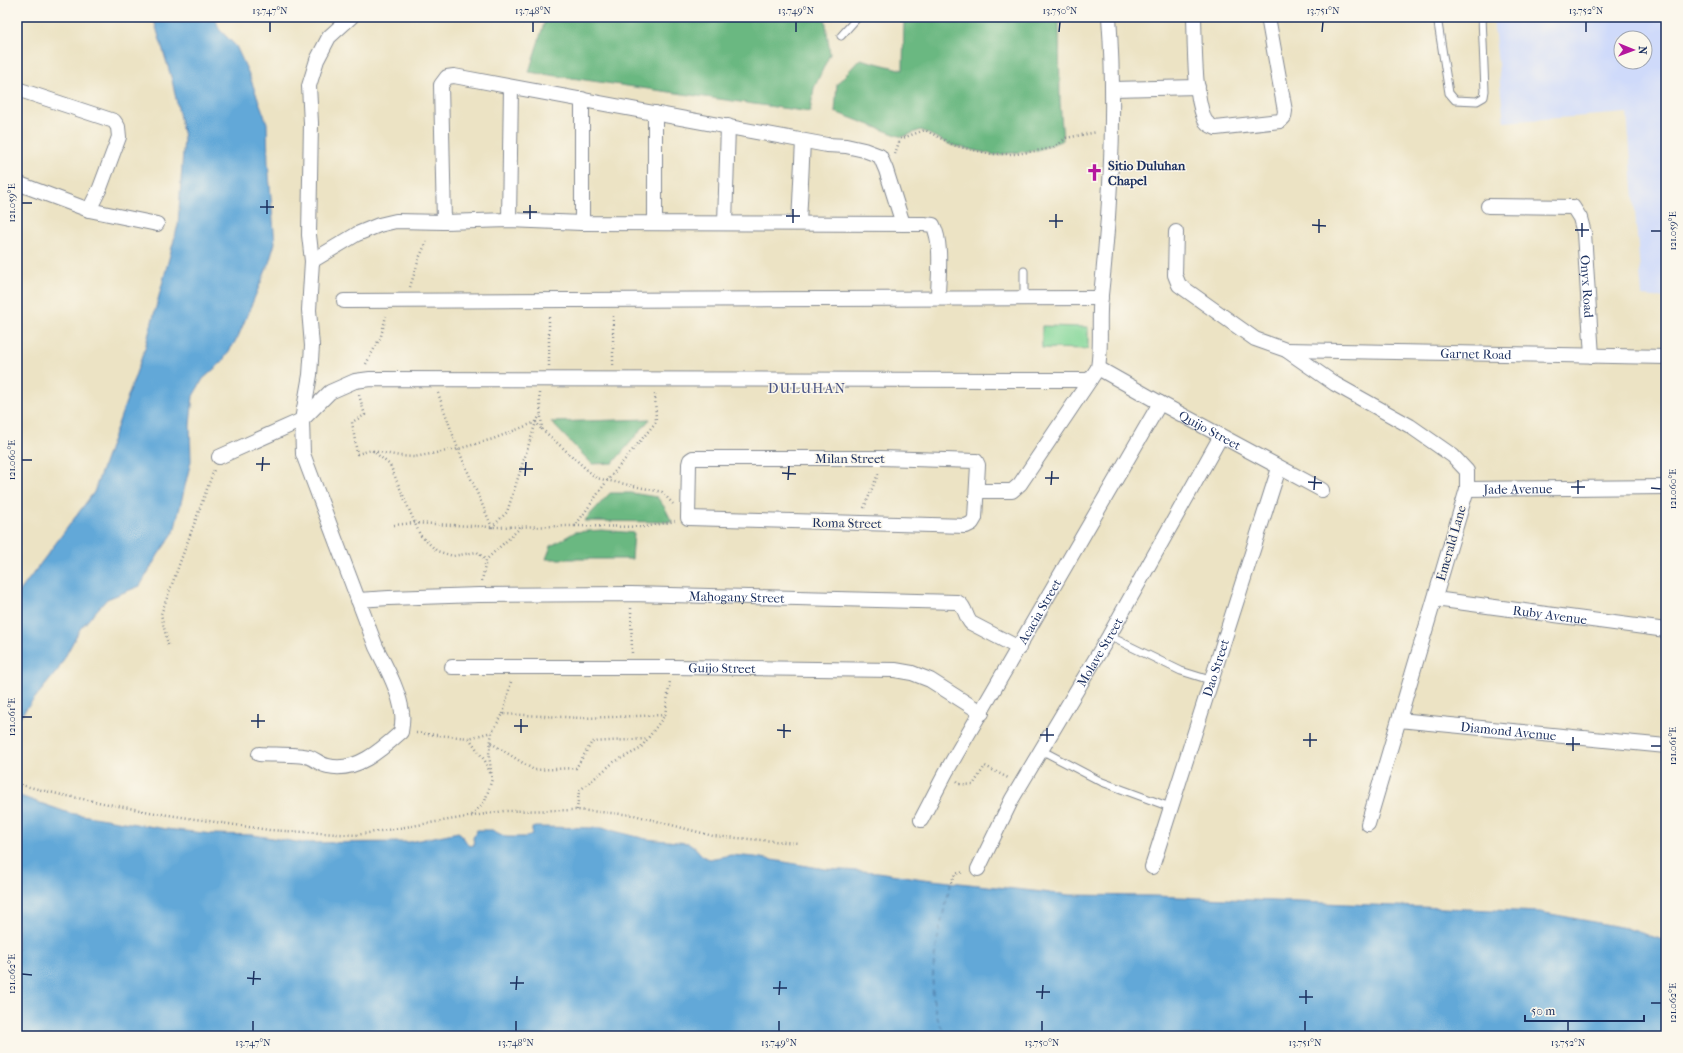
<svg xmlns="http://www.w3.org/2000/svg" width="1683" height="1053" viewBox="0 0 1683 1053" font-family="'IM FELL French Canon',serif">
  <rect width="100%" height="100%" fill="#fbf7ec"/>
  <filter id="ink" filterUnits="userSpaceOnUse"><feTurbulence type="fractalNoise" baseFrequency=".025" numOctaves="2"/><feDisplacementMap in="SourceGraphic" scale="8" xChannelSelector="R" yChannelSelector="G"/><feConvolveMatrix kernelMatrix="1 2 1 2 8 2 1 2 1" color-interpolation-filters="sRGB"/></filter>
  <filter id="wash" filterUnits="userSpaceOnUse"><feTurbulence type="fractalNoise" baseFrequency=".012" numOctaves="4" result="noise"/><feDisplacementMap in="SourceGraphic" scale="16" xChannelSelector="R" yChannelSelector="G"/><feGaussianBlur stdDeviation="0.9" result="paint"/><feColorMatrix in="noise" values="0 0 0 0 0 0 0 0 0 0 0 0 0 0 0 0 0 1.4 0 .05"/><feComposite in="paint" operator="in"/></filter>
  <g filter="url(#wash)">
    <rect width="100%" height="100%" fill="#ece3c4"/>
    <path fill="#cfdafa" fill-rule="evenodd" d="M1493,17H1518V20L1538,17H1666V298L1642,296L1627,113L1504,122ZM1621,38H1645V62H1621Z"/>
    <path fill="#84d799" stroke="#50837c" d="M1042,326L1088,327V349L1042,348Z"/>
    <path fill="#6bb881" stroke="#437470" d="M546,17H825L830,54L814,88L810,112L529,72Z
      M904,17H1056L1059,22L1060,102L1063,140L1038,150L995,155L951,145L921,130L902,137L835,112L837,84L860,59L903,70Z
      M650,419L613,463L592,464L551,422Z
      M610,493H631L657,497L665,508L672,522L584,521Z
      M602,530L634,533L632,559H546L551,546L575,532Z"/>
    <path fill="#62a8d8" stroke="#3e6c9b" d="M153,17H215L219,29L236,46L248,72L267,123L268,163L275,243L269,263L238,337L222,362L203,379L193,396L190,425L191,461L174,532L158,555L140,586L107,599L80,629L58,670L17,720V606L20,591L94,492L145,348L178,225L184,137L172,80Z
      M17,795L69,813L166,829L213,834L253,835L303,843L410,842L458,832L461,834L469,846L474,845L473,838L477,830H492L506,837H525L532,834V828L535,827L602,828L646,839L688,843C697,846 700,857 709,859L731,855L755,857L825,869L878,872L923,879L1070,895L1155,896L1540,912L1626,928L1666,941V1036H17Z"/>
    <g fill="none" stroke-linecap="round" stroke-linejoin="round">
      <path stroke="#345989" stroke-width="1" stroke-dasharray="5 4" stroke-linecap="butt" d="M948,1036C917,1003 941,922 951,883"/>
    </g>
  </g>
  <g filter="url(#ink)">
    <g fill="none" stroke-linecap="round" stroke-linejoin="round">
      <defs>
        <path id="lane" d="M1437,17L1449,93L1455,100L1477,101L1484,97L1485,91L1482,17
          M841,36L858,17
          M1024,298V271
          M1109,636L1181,671L1210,680
          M1041,750L1102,782L1170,807"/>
        <g id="street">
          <path d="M1194,17C1195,46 1194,92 1204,118C1206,124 1211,126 1216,128L1280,121L1284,117L1285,111L1268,17"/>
          <path d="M17,89L114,121L118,127L119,137L100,188L89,210L17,183"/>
          <path d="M1113,89L1198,87"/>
          <path id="s1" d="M1488,206L1573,207L1580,218L1584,233L1592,356"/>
          <path d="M89,210L157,224"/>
          <path d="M509,220L511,87"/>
          <path d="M444,222L441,85L447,77L454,76L827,145L846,146L864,150L880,156L886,170L903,224"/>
          <path d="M655,222V113"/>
          <path d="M582,223V99"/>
          <path d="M725,223L728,126"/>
          <path d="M799,223L803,141"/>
          <path d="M1176,232L1175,275L1179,285L1255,339L1286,350L1335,384L1410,426L1453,456L1467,471V489L1368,824"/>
          <path d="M312,261L357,234L379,225L396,221L444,222L509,220L582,223L924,224L933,225C943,244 938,277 938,298"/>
          <path d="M344,301L1101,298"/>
          <path id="s2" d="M1286,350L1666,357"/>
          <path id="s3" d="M1098,368L1160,403L1322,490"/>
          <path d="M219,457L302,420L330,392L355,381L370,379L1090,380"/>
          <path d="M693,458H881L976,461L978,465L975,518L972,523L966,526L688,518L689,464L690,460Z"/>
          <path id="s4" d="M1467,489L1666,487"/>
          <path d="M977,491H1012L1020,484L1098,368C1102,344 1098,320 1101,295C1111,203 1116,110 1109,17"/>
          <path id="s5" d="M1435,599L1666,630"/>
          <path id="s6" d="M358,600L389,598L479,595L631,594L957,602C966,606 965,617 971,623L1019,648"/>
          <path id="s7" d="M452,667H672L895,670L912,673L930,680L982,713"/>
          <path id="s8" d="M1399,720L1666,746"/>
          <path d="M259,754C272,755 297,754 309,757C315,759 321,765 328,766C356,773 382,749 401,732C402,726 403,719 402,713C400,692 385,665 376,647L303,454L302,420L310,375L312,346L309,310L312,261L309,235L311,123L309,86L317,60L329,37L351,17"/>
          <path id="s9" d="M921,820L946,772L1160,403"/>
          <path id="s10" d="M1152,867L1279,468"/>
          <path id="s11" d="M978,869L1012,799L1109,636L1221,436"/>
        </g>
      </defs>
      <use href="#lane" stroke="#848991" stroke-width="9"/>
      <use href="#street" stroke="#848991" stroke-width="16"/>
      <path stroke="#848991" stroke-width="2.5" stroke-dasharray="1 3" stroke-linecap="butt" d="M895,154L900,139L925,130L956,146L992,154H1016L1053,148L1066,138L1097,132
        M410,287L420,256L427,241
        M366,364L381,336L386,316
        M613,365V314
        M549,366V315
        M438,393L458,449L492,527L507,512L536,422L540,415
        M539,393L542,429L596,478L662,492L673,504
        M359,395L365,415L352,422L357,454L372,450L390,465L420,535L437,551L453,556L477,552L486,560
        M373,451L400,456L414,457L458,449L493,439L536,422L541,429
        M864,508L879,472
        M394,525L414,523L492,527L575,526L607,481L656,422L655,394
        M575,526L645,527L675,521
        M482,581L486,560L522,526
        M631,608L632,653
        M168,645L161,614L214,470
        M503,714L511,682
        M416,733L469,738L492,732
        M469,738L485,761L491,775
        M491,743L534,770L576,768L592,742L646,739
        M957,781L960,784L973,785L985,766L1008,778
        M17,784L62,795L155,813L269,830L356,835L504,811L577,810L634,815L713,836L798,843
        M577,810L579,791L614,762L640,749L665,715L670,681
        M472,815L485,801L492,779L489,754L492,732L503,714L583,718L665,715
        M951,883L955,874L964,872"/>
      <use href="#lane" stroke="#fff" stroke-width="7"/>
      <use href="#street" stroke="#fff" stroke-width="14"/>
    </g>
  </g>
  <path fill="none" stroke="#1b2f5e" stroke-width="1.5" d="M270,32V22M533,32V22M796,32V22M1059,32L1060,22M1322,32L1323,22M1586,32V22M22,203H32M260,207H274M523,212H537M267,214V200M786,216H800M530,219V205M1049,221H1063M793,223V209M1312,225L1326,226M1056,228V214M1575,230H1589M1651,231H1661M1319,233V219M1582,237V223M22,460H32M256,464H270M519,469H533M262,471L263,457M782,473L796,474M525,476L526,462M1045,478H1059M788,480L789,466M1308,482L1322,483M1051,485L1052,471M1571,487H1585M1651,488L1661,489M1314,490L1315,476M1578,494V480M22,717H32M251,721H265M514,726H528M258,728V714M777,730L791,731M521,733V719M1040,735H1054M784,738V724M1303,740H1317M1047,742V728M1566,744H1580M1651,746H1661M1310,747V733M1573,751V737M22,974L32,975M247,978L261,979M510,983H524M253,985L254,971M773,988H787M516,990L517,976M1036,992H1050M779,995L780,981M1299,997H1313M1042,999L1043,985M1651,1003H1661M1306,1004V990M253,1031V1021M516,1031V1021M779,1031V1021M1042,1031V1021M1305,1031V1021M1568,1031V1021"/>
  <defs>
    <symbol id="church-bare" viewBox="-9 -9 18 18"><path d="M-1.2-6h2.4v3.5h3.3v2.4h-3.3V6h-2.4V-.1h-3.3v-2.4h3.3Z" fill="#b5179e" stroke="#fbf7ec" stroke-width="2.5" paint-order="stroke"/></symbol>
  </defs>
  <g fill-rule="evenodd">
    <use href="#church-bare" x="1082" y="160" width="25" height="25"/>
  </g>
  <g text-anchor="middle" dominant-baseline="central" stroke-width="3" stroke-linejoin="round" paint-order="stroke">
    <g font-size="13" font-weight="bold" fill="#1b2f5e" stroke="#fbf7ec" text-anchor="start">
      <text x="1108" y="165">Sitio Duluhan<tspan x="1108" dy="15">Chapel</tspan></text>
    </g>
    <g font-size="13" fill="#1b2f5e" stroke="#fbf7ec">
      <text stroke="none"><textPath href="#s1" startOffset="167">Onyx Road</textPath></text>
      <text stroke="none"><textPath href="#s2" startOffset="190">Garnet Road</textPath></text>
      <text stroke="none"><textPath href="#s3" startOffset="128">Quijo Street</textPath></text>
      <text x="850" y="458">Milan Street</text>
      <text stroke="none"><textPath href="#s4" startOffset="51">Jade Avenue</textPath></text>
      <text transform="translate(847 523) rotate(1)">Roma Street</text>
      <text transform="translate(1451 543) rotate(-74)">Emerald Lane</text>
      <text stroke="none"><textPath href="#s6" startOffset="379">Mahogany Street</textPath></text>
      <text stroke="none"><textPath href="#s9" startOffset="240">Acacia Street</textPath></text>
      <text stroke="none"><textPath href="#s5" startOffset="116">Ruby Avenue</textPath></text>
      <text stroke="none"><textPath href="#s11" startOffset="249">Molave Street</textPath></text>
      <text stroke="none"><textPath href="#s10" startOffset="209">Dao Street</textPath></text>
      <text stroke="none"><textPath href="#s7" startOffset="270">Guijo Street</textPath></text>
      <text stroke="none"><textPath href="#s8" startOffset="110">Diamond Avenue</textPath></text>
    </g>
    <g font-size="14" letter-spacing="1" fill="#4e5886" stroke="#fbf7ec">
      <text x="807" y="388">DULUHAN</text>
    </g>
  </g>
  <rect width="1683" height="1053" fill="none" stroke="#fbf7ec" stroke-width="44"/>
  <g transform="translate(1633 50) rotate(91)"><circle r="19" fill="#fbf7ec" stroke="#a1a7b3"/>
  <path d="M0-3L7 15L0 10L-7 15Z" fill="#b5179e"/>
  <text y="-6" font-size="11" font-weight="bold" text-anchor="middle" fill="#1b2f5e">N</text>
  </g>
  <path d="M1525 1015v6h119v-6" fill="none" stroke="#1b2f5e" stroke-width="2"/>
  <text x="1531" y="1015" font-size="12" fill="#1b2f5e" stroke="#fbf7ec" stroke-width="3" paint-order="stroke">50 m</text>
  <rect x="22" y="22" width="1639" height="1009" fill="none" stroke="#1b2f5e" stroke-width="1.5"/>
  <g font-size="10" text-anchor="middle" fill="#1b2f5e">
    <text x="270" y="14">13.747°N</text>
    <text x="533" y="14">13.748°N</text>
    <text x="796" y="14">13.749°N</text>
    <text x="1060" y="14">13.750°N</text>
    <text x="1323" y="14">13.751°N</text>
    <text x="1586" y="14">13.752°N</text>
    <text transform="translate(11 203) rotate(-90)" y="4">121.059°E</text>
    <text transform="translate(1672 231) rotate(-90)" y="4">121.059°E</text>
    <text transform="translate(11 460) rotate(-90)" y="4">121.060°E</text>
    <text transform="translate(1672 489) rotate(-90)" y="4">121.060°E</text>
    <text transform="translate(11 717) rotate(-90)" y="4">121.061°E</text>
    <text transform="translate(1672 746) rotate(-90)" y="4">121.061°E</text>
    <text transform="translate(11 974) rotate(-90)" y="4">121.062°E</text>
    <text transform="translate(1672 1003) rotate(-90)" y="4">121.062°E</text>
    <text x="253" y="1046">13.747°N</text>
    <text x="516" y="1046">13.748°N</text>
    <text x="779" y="1046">13.749°N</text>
    <text x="1042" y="1046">13.750°N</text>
    <text x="1305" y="1046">13.751°N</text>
    <text x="1568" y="1046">13.752°N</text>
  </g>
</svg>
